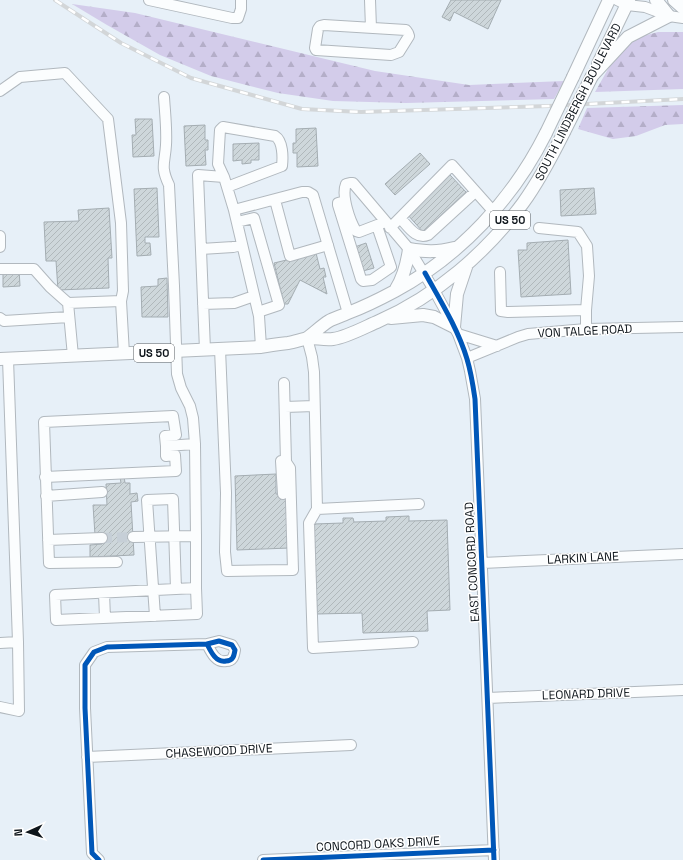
<svg xmlns="http://www.w3.org/2000/svg" width="683" height="860" viewBox="0 0 683 860" font-family="'Space Grotesk',sans-serif">
  <defs>
    <pattern id="forest-firs" width="22" height="20" patternUnits="userSpaceOnUse"><rect width="22" height="20" fill="#d3ccea"/><path d="M5 1l3.5 6h-7zM16 11l3.5 6h-7z" fill="#b4aec8"/></pattern>
    <pattern id="building-hatch" width="6" height="6" patternUnits="userSpaceOnUse"><rect width="6" height="6" fill="#ced7db"/><path d="M-1 1l2-2M0 6l6-6M5 7l2-2" fill="none" stroke="#b0b8bb"/></pattern>
  </defs>
  <rect width="100%" height="100%" fill="#e7f0f8"/>
  <path fill="url(#forest-firs)" d="M72,4L135,13L375,71L469,85L564,81L554,99L406,103L333,101L278,93L211,76L160,55L107,25Z
    M658,32H683V89L595,92L616,55L632,39Z
    M683,105V124L665,125L636,136L613,139L578,129L587,108Z"/>
  <path fill="url(#building-hatch)" stroke="#a4adb2" d="M451,0H501L488,29L454,12L450,21L442,17Z
    M135,119H152L154,156L133,157L132,135H136Z
    M205,125V140H208V150H205L206,165L186,166L184,126Z
    M316,128L318,166L297,167V153H293V143H296V129Z
    M259,143V160H251V163L242,164V160L233,161V144Z
    M420,153L430,164L395,195L385,184Z
    M450,175L466,192L423,232L407,214Z
    M157,188L159,237H145V243H150L151,255L137,256L134,189Z
    M594,188L596,214L561,216L560,190Z
    M109,208L112,258H108L109,288L58,290L56,261H46L44,222L79,221L78,210Z
    M568,240L571,294L521,297L518,250H527V243Z
    M366,243L374,268L359,272L352,248Z
    M316,253L320,269L324,268L326,277H323L327,294L300,280L288,304H284L274,263Z
    M3,269H19L20,286L3,287Z
    M167,278L168,317H142L141,287L158,286V279Z
    M276,474V494H288L290,548L237,550L235,476Z
    M124,476L125,483H130V494L137,493L138,501L131,502L134,555L90,557V545L102,544V535H95L93,505H107L106,484L121,483L120,477Z
    M409,516V521L447,520L450,610L427,611L428,631L363,633L362,613L317,614L314,524L343,523V518H353L354,522L386,521V517Z"/>
  <g fill="none" stroke-linecap="round" stroke-linejoin="round">
    <path stroke="#c6cfd7" stroke-width="10" stroke-dasharray="10 5" stroke-linecap="butt" d="M102,538L133,537"/>
    <defs>
      <path id="minor" d="M149,0L232,18H238L241,9V0
        M370,0L371,28
        M617,0L627,5L645,7L669,16L683,18
        M324,25L406,30L408,33L409,36L399,52L391,55L316,50L315,48L318,29L320,26Z
        M0,91L20,77L65,73L108,119L121,223L123,291L121,301L124,354
        M224,177L218,164L220,130L223,127L275,136C283,141 283,157 282,166L227,187
        M275,200L290,256L328,245
        M345,201L338,203V205L361,279L363,281L372,280L391,267L377,226
        M400,218C408,226 416,240 428,235L475,192
        M237,222L254,218L279,305L258,312
        M385,222L359,232L356,231C350,221 341,196 346,184L350,183H353L409,249L434,290L458,334L467,358L470,371L475,399L494,860
        M390,228L452,165L493,211
        M539,228L578,232L587,246L589,276L586,310V329
        M0,236V247
        M201,249L233,247L242,245
        M0,269H34L50,287L68,303
        M500,272L501,311L508,312L586,310
        M203,304L234,303L254,296
        M0,318L4,321L69,317
        M458,334L497,346
        M307,338L312,357L314,372L317,509L309,523L313,648L413,642
        M261,347L259,316L234,210L302,192H308L313,195L348,313
        M220,349L226,493L225,552L227,571L293,570L290,468L286,462L284,383
        M205,350L198,175L224,177L234,210
        M73,356L68,303L121,301
        M467,358L518,337L528,334L586,329L683,327
        M285,407L314,406
        M281,461L283,494
        M45,477L176,471L175,455L166,456V446
        M46,496L102,492
        M317,509L419,504
        M196,536V588L55,595L56,620L197,614L196,588
        M133,537L196,536L195,444L193,418L190,406L181,388L177,374L174,286L169,185C160,166 165,163 166,145C167,129 165,113 164,97
        M48,540L102,538
        M117,562L49,563L44,422L173,416L176,435L165,436L166,446L195,444
        M482,563L683,554
        M104,593L105,618
        M155,616L147,500L173,499L176,589
        M0,643L18,642L8,359
        M488,698L683,690
        M0,707L19,711L18,642
        M87,757L351,745
        M99,860L92,853L85,708V665L94,652L107,647L207,644C211,652 216,663 226,661C233,661 234,656 235,650L232,645L219,641L207,644
        M263,860L494,850"/>
      <path id="major" d="M674,0L683,8
        M598,64L629,0
        M592,76L628,37L669,16L656,0
        M573,77L609,0
        M396,289C404,276 407,264 409,249C427,252 437,252 454,248
        M391,318L423,315L434,317L454,327L457,294L467,264
        M307,338C314,333 321,326 329,321C334,318 342,316 348,313C364,307 380,299 395,291C460,256 513,199 546,133
        M0,359L261,347C270,345 279,344 288,343C295,342 302,339 309,338C317,338 325,340 333,339C347,337 365,327 379,321C436,296 486,253 523,203C539,181 552,156 564,132"/>
    </defs>
    <use href="#minor" stroke="#b1b8be" stroke-width="12"/>
    <use href="#major" stroke="#b1b8be" stroke-width="14"/>
    <use href="#minor" stroke="#fbfdfe" stroke-width="10"/>
    <use href="#major" stroke="#fbfdfe" stroke-width="12"/>
    <defs>
      <path id="rail" d="M55,0L121,43L191,78L302,109L361,112L549,106L683,99"/>
    </defs>
    <use href="#rail" stroke="#d3d6d8" stroke-width="4"/>
    <use href="#rail" stroke="#fff" stroke-width="2.5" stroke-dasharray="8" stroke-linecap="butt"/>
    <defs>
      <path id="major-bridge" d="M564,132L592,76
        M546,133L573,77"/>
    </defs>
    <use href="#major-bridge" stroke="#b1b8be" stroke-width="14" stroke-linecap="butt"/>
    <use href="#major-bridge" stroke="#fbfdfe" stroke-width="12"/>
    <defs>
      <path id="cycleway" d="M425,273C440,300 458,329 467,359C471,372 473,385 475,399L494,860
        M99,860L92,853L85,708V665L94,652L107,647L207,644C211,652 216,663 226,661C233,661 234,656 235,650L232,645L219,641L207,644
        M263,860L494,850"/>
    </defs>
    <use href="#cycleway" stroke="#fff" stroke-width="8"/>
    <use href="#cycleway" stroke="#0057b8" stroke-width="5"/>
  </g>
  <g text-anchor="middle" dominant-baseline="central" stroke-width="3" stroke-linejoin="round" paint-order="stroke">
    <g fill="#fff" stroke="#565b5f" stroke-width="1">
      <rect x="490" y="211" width="40" height="18" rx="3"/>
      <rect x="134" y="344" width="40" height="18" rx="3"/>
    </g>
    <g font-size="11" font-weight="bold" fill="#0e151b">
      <text x="510" y="220">US 50</text>
      <text x="154" y="353">US 50</text>
    </g>
    <g font-size="12" fill="#0e151b" stroke="#fff">
      <text transform="translate(578 102) rotate(-63)">SOUTH LINDBERGH BOULEVARD</text>
      <text transform="translate(585 331) rotate(-3)">VON TALGE ROAD</text>
      <text transform="translate(583 558) rotate(-3)">LARKIN LANE</text>
      <text transform="translate(472 562) rotate(-93)">EAST CONCORD ROAD</text>
      <text transform="translate(586 694) rotate(-2)">LEONARD DRIVE</text>
      <text transform="translate(219 751) rotate(-3)">CHASEWOOD DRIVE</text>
      <text transform="translate(378 844) rotate(-3)">CONCORD OAKS DRIVE</text>
    </g>
  </g>
  <g transform="translate(28 832) rotate(267)" stroke="#ffffff" stroke-width="3" paint-order="stroke">
  <path d="M0-3L7 15L0 10L-7 15Z" fill="#0e151b"/>
  <text y="-6" font-size="11" font-weight="bold" text-anchor="middle" fill="#0e151b">N</text>
  </g>
</svg>
